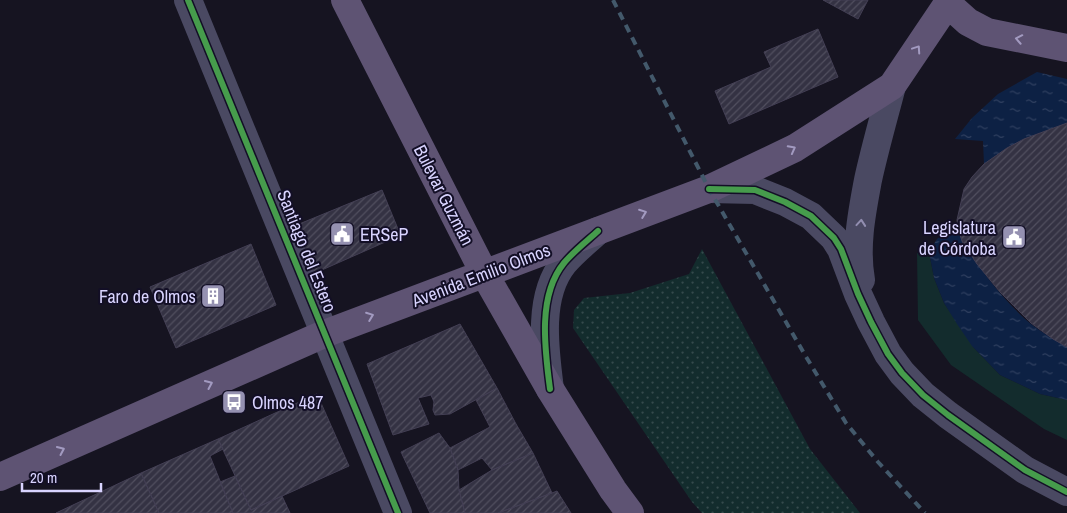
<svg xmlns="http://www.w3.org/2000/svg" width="1067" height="513" viewBox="0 0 1067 513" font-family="'Archivo Narrow',sans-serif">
  <defs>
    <pattern id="park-dots" width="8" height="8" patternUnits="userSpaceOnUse" patternTransform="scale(1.25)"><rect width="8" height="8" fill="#132c2d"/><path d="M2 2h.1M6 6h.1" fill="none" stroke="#354a4c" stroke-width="1.8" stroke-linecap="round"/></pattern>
    <pattern id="water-ripples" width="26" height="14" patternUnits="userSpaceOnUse" patternTransform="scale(1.25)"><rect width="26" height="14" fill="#0d2144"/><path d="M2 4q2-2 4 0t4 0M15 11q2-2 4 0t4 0" fill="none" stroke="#304060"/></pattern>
    <pattern id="building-hatch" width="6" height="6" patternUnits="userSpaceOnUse" patternTransform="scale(1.25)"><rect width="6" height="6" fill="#343243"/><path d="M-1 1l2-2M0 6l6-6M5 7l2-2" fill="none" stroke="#514f5f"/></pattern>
  </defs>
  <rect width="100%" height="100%" fill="#161421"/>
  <path fill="#132c2d" d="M917,253L930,257L934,278L944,303L974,348L1000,375L1040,394L1067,400V440L1044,429L951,365L918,320Z"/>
  <path fill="url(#park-dots)" d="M702,249L810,449L860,513H702L692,502L573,328L574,310L584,298L630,293L689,274Z"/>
  <path fill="url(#water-ripples)" d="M1037,72L1067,79V123L1024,139L1007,148L984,164L983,141L955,139L972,118L998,94Z
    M948,230H958C972,261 1005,303 1031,324C1043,333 1055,340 1067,347V400L1040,394L1000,375L972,346L957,324L944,303L934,278L930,257L932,247L937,239Z"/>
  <path fill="url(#building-hatch)" stroke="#433f54" d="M823,0H868L858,19Z
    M818,29L838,77L729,124L715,91L771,67L764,52Z
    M1067,123V347L1053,339L1031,323L1000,292L977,264L963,243L958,230L957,220L964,189L972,177L984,164L1007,148L1024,139Z
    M382,190L398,229L392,239L315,273L302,266L287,229Z
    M251,244L276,305L176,348L150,287Z
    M460,324L497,388L450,414L435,415L433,410L434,402L431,395L418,398L429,424L393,435L367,364Z
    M497,388L516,424L533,453L492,470L482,458L458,470L450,448L490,427L476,400Z
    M317,394L349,466L251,510L218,439Z
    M439,433L450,448L458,470L459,490L465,513H430L401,452Z
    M218,439L223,449L210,456L233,513H159L141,473Z
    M533,453L552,493L498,513H465L459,490L492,470Z
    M141,473L159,513H56Z
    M235,476L251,510L282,496L290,513H233L220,482Z
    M557,491L571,513H498L552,493Z"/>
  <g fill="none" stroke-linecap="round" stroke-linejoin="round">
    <path stroke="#4a4962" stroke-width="28" d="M188,0L398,513
      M709,189L755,190L785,202L811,216L834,238L841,249L858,294L871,322L888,354L902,373L923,395L948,415L1025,470L1067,492
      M861,280C855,246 862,212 868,180C875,148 884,117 892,86
      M550,389C545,350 537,296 564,263C574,251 587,241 598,231"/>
    <path stroke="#5e5373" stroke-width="28" d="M345,0L484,273L550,389L613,490L630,513
      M948,4L968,22L987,32L1067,48
      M0,477L324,334L709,189L795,148L892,86L950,0"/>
    <path stroke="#43596b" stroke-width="4" stroke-dasharray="8 6" stroke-linecap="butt" d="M613,0L709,189L805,355L846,423L878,462L925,513"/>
    <defs>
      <path id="cycleway" d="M188,0L398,513
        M709,189L755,190L785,202L811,216L834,238L841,249L858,294L871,322L888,354L902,373L923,395L948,415L1025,470L1067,492
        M550,389C545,350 537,296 564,263C574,251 587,241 598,231"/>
    </defs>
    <use href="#cycleway" stroke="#130f26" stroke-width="9"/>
    <use href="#cycleway" stroke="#469c4c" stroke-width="6"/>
  </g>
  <defs><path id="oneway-chevron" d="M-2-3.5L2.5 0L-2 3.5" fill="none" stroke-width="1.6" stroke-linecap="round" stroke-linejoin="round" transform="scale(1.25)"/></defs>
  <g stroke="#a29ac0">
    <use href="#oneway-chevron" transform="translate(1019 39) rotate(-169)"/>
    <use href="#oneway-chevron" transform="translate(917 49) rotate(-56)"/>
    <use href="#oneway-chevron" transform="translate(792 149) rotate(-28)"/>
    <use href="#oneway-chevron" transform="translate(643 213) rotate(-21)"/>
    <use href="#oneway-chevron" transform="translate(370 316) rotate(-21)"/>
    <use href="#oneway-chevron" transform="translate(209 384) rotate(-24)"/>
    <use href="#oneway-chevron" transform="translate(61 450) rotate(-24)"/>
  </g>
  <use stroke="#928eb0" href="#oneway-chevron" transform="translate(861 223) rotate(-85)"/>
  <defs>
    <symbol id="civic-square" viewBox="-11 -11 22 22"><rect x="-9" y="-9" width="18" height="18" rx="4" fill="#9591b1" stroke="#130f26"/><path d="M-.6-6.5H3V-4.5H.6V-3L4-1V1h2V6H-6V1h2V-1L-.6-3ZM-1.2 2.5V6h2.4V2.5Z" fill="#fff"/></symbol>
    <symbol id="building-square" viewBox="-11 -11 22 22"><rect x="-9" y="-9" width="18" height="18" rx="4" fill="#9591b1" stroke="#130f26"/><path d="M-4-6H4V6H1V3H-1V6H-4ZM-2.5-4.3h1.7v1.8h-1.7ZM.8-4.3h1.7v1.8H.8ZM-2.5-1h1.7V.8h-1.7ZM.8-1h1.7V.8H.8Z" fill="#fff"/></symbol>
    <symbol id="bus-square" viewBox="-11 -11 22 22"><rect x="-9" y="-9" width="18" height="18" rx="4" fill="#9591b1" stroke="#130f26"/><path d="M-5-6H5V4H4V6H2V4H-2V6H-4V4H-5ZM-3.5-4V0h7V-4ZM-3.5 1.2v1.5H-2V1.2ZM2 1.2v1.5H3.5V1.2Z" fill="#fff"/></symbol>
  </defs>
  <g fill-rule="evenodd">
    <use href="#civic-square" x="328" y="220" width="28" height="28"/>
    <use href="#civic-square" x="1000" y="223" width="28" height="28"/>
    <use href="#building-square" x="199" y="282" width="28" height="28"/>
    <use href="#bus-square" x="220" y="388" width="28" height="28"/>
  </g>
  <g text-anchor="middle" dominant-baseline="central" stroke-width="4" stroke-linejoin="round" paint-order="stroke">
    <g font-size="18" fill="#d9d4ff" stroke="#130f26">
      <text transform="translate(444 195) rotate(63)">Bulevar Guzmán</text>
      <text transform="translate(307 251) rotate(68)">Santiago del Estero</text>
      <text transform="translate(481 275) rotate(-21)">Avenida Emilio Olmos</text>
    </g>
    <g font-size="18" fill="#d9d4ff" stroke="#130f26" text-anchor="end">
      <text x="996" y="227">Legislatura<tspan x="996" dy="21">de Córdoba</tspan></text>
      <text x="360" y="234" text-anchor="start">ERSeP</text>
      <text x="196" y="296">Faro de Olmos</text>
      <text x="252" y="402" text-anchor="start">Olmos 487</text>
    </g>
  </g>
  <path d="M22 483v8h79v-8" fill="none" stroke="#d9d4ff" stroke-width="2.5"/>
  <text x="30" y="483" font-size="15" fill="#d9d4ff" stroke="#130f26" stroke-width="4" paint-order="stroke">20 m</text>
</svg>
